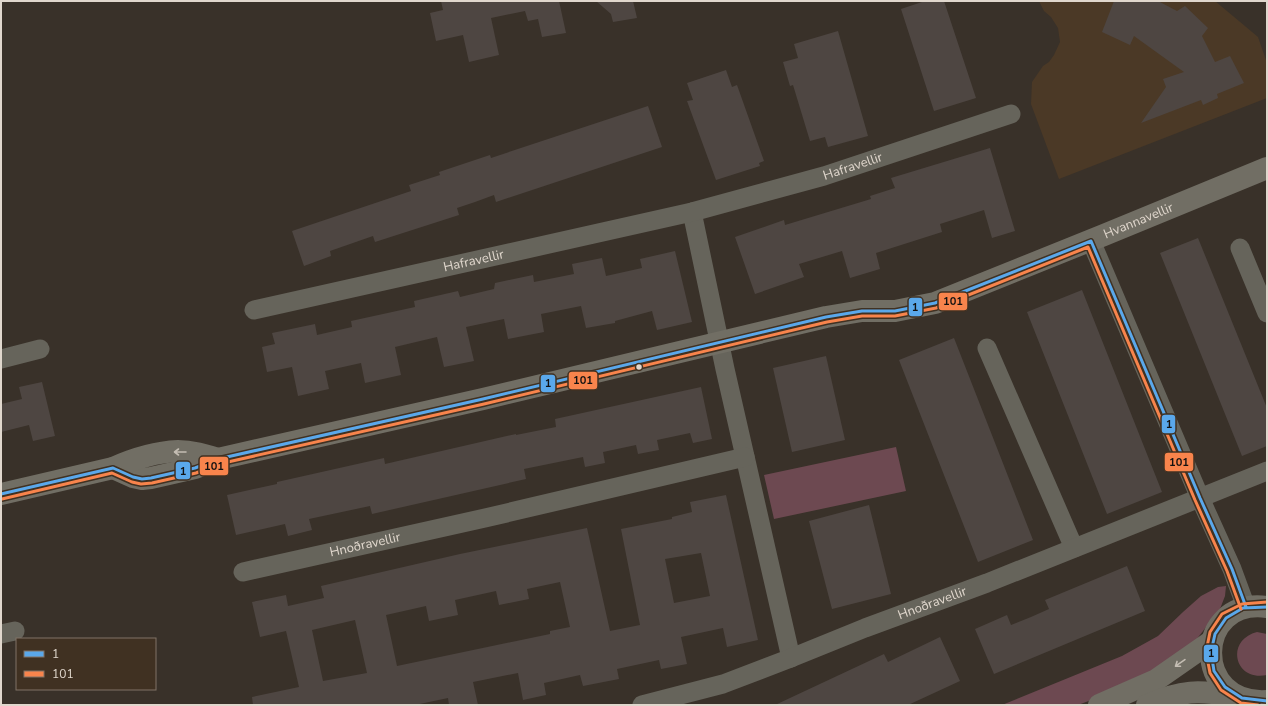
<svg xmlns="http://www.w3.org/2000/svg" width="1268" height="706" viewBox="0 0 1268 706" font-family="'Nunito Sans',sans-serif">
  <rect width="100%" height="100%" fill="#393129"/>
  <path fill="#4b3926" d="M1039,1H1215L1258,37L1267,63V98L1059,179L1031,104L1032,82L1043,66L1049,62L1054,55L1060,42L1058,28L1051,17L1044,11Z"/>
  <path fill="#6d4951" d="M896,447L906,491L774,519L764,475Z
    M1226,586L1225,596L1220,609L1196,640L1131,685L1078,705H1002L1122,656L1158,636L1183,612L1201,596L1218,587Z
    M1257,632L1267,634V675C1234,682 1225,640 1257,632Z"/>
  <path fill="#4e4642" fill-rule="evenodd" d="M441,1H559L566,33L542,37L538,19L528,21L525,11L491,18L499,55L469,62L463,35L436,41L430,13L443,10Z
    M596,1H633L637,18L613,22L611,14Z
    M925,1H944L976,98L934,111L901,9Z
    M1114,1H1158L1177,11L1185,6L1208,28L1202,36L1215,62L1230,56L1244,83L1217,94L1218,98L1203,105L1201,100L1141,123L1166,87L1163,79L1184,72L1134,36L1130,45L1102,32Z
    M838,31L868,136L828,147L825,137L810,141L793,85L790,86L783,62L798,58L794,44Z
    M726,70L732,87L737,85L764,161L759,163L760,166L716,180L687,101L693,100L687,83Z
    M648,106L662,147L496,202L494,195L475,202L457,208L459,215L375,242L373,236L330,251L331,256L304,266L292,231L411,191L409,185L440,175L439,172L490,155L491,158Z
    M990,148L1015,231L992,238L984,210L940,224L942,232L876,253L880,269L850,278L842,251L799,264L804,277L755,294L735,237L784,220L785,225L871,199L870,196L895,188L891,178Z
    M1198,238L1267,408V446L1242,456L1160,253Z
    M675,251L692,322L657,330L652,311L615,321V323L586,328L581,306L541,314L544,332L508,339L504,319L466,327L474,361L444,367L437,337L395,347L401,375L365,383L361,363L325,371L329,389L298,396L292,367L267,372L262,347L275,344L272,333L315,324L317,335L352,327L351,321L415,307L414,301L458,291L460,297L494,289L495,283L533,275L534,282L574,274L572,264L602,258L606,276L642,268L640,259Z
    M1082,290L1162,492L1107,514L1027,312Z
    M954,338L1033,540L978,562L899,360Z
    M826,356L845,440L792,452L773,368Z
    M42,382L55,436L33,441L29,425L1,432V404L22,399L19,387Z
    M701,387L712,439L693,443L690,433L657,440L659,450L638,454L636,445L603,452L605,463L585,467L583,457L524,469L526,479L372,514L370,506L309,519L312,530L288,536L285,524L236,535L227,495L277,484V482L384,458L385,464L516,434V435L556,427L555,419Z
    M726,495L758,640L727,647L723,628L681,637L687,664L661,669L659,660L617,669L619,679L583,686L580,675L544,683L546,695L523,700L518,673L473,682L478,705H449L448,698L415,705H253L252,697L299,687L286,631L260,637L252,602L286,595L288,606L324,598L321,586L460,554L587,528L610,631L640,625L621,529L672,519V517L692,512L690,502ZM701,553L710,596L674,603L665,559ZM560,582L570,627L550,631V634L397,666L386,615L426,606L429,621L458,615L455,600L496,591L499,605L529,599L527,589ZM355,620L367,673L323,681L312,630Z
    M869,505L891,594L832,609L809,521Z
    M1127,566L1145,611L994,674L975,629L1007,615L1011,625L1031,617L1049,609L1045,600Z
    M940,637L960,681L908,705H775L884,654L888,662Z"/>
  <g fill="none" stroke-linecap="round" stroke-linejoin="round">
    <g stroke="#66645b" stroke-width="19">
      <path d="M692,212L725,369L791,658"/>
      <path d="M1091,241L1200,498L1232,569L1246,607"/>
      <path d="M1240,248L1267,313"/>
      <path id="s1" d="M254,310L692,212L824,176L1011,114"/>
      <path d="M987,348L1074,548"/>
      <path d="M1,359L40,349"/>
      <path id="s2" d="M243,572L485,518L745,457"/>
      <path d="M1,634L15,631"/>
      <path id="s3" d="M642,705L723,684L791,658L865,628L987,583L1267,471"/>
    </g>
    <g stroke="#716e64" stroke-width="22">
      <path id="s4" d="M113,468L133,477L142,479L151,478L195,468L218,459L483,399L826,317L862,311H895L935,303L1104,235L1267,168"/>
      <path d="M1,494L113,468C133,459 156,452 178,451C192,451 205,455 218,459"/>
      <path d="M1267,607C1194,597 1191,706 1267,701"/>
      <path d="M1099,705L1156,680L1212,641"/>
      <path d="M1147,705C1182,690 1198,690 1235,696"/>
    </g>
    <defs>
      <path id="bus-1" d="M1091,241L1200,498L1232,569L1246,607
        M1,494L113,468L133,477L142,479L151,478L195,468L218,459L483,399L826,317L862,311H895L935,303L1091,241
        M1267,607L1243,608L1226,618L1215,634L1211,652L1214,671L1225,687L1242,698L1267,701"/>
      <path id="bus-2" d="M2,499L112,473L132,482L141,484L152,483L196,473L219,464L484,404L827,322L862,316H895L936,308L1088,247L1195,500L1227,571L1241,609
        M1258,705L1241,703L1221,690L1210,673L1206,652L1210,632L1222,614L1242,604L1267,602"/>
    </defs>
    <use href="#bus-1" stroke="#403122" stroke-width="6"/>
    <use href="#bus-2" stroke="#403122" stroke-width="6"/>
    <use href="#bus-1" stroke="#5aa8eb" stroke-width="3"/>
    <use href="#bus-2" stroke="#f8844c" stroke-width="3"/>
  </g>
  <defs><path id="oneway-shaft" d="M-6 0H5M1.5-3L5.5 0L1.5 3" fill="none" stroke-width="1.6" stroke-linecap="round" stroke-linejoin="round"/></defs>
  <g stroke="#c4bdb3">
    <use href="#oneway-shaft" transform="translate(180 452) rotate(-180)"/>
    <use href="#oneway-shaft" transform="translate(1180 663) rotate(145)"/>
  </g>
  <circle fill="#e0d7cd" stroke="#403122" stroke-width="1.5" cx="639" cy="367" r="3.5"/>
  <g text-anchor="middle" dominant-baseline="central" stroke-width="3" stroke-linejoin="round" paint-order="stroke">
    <g font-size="13" fill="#e0d7cd" stroke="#403122">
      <text stroke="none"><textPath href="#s1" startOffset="616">Hafravellir</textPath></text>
      <text stroke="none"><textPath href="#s4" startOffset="1064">Hvannavellir</textPath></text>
      <text stroke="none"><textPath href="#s1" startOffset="225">Hafravellir</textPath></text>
      <text stroke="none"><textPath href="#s2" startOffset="125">Hnoðravellir</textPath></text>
      <text stroke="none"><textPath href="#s3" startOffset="308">Hnoðravellir</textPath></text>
    </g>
  </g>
  <g stroke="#403122" stroke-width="1.5">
    <rect x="938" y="292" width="30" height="19" rx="4" fill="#f8844c"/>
    <rect x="908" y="297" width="15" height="20" rx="4" fill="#5aa8eb"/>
    <rect x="568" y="371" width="30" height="19" rx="4" fill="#f8844c"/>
    <rect x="540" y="374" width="16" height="19" rx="4" fill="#5aa8eb"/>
    <rect x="1161" y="414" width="15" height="20" rx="4" fill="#5aa8eb"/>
    <rect x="1164" y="452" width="30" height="20" rx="4" fill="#f8844c"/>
    <rect x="199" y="456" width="30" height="20" rx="4" fill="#f8844c"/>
    <rect x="175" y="461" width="16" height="19" rx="4" fill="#5aa8eb"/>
    <rect x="1203" y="644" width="16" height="19" rx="4" fill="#5aa8eb"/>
  </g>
  <g font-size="11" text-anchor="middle" font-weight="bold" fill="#111">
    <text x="953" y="305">101</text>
    <text x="915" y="311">1</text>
    <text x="583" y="384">101</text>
    <text x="548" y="387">1</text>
    <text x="1169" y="428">1</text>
    <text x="1179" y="466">101</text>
    <text x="214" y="470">101</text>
    <text x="183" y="475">1</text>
    <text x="1211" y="657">1</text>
  </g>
  <rect width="1268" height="706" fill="none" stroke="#e0d7cd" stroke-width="4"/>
  <rect x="16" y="638" width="140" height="52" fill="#403122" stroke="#807366"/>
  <rect x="24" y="651" width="20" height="6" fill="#5aa8eb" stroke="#807366"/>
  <text x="52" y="658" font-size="12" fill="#e0d7cd">1</text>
  <rect x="24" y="671" width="20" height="6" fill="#f8844c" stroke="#807366"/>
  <text x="52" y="678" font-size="12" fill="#e0d7cd">101</text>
</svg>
